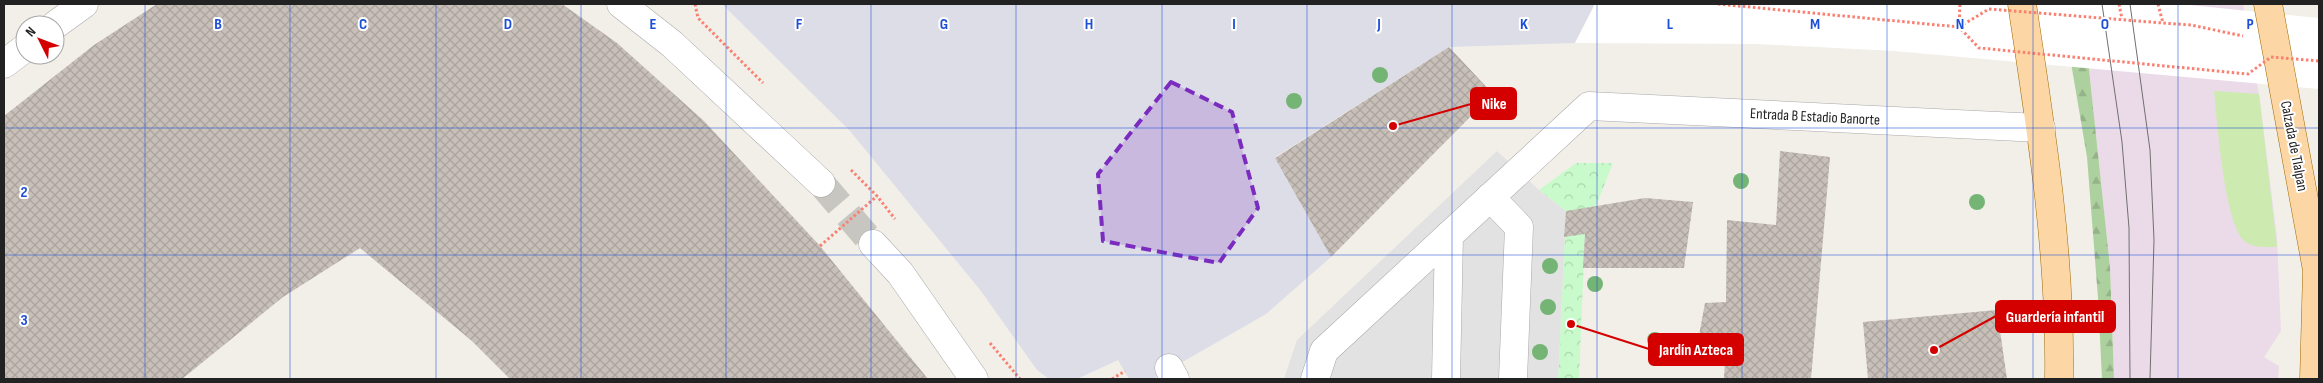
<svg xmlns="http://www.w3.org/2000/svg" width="2323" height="383" viewBox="0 0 2323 383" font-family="'Sofia Sans Condensed',sans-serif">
  <defs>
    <pattern id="forest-firs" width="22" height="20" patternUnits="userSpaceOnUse" patternTransform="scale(1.25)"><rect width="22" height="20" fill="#add19e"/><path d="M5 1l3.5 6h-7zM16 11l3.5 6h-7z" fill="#95b388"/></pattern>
    <pattern id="park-crowns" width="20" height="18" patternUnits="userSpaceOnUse" patternTransform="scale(1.25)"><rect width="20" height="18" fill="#c8facc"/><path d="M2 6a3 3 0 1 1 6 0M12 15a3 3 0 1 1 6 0" fill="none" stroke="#acd6af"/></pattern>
    <pattern id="building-cross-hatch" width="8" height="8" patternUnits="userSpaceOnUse" patternTransform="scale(1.25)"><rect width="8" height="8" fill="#c7bfb8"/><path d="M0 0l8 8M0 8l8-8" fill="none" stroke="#aba49e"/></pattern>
  </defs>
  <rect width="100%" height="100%" fill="#f2efe9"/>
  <path fill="#ebdbe8" d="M2082,4H2243L2259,94L2277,238L2281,331L2264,357L2279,366L2278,379H2114L2110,267Z"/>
  <path fill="#cdebb0" d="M2214,91L2259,94L2277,247C2267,247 2256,248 2247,243C2224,230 2217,118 2214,91Z"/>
  <path fill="url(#forest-firs)" d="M2061,4L2086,41L2110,267L2114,379H2102L2098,298L2087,157Z"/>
  <path fill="url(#park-crowns)" d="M1576,163H1613L1585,234L1579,379H1558L1566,211L1539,190Z"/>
  <path fill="#e2e2e2" d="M1497,151L1539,190L1566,211L1558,379H1284L1297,340Z"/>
  <path fill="#dddde8" d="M722,4H1595L1575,43L1449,47L1275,157L1331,257L1266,314L1153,379H1129L1118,360L1077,379H1049L1037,370L981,291L850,131Z"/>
  <path fill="#fff" d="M1595,4H2180L2319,18V89L1894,51L1757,44L1575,43Z"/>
  <path fill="url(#building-cross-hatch)" d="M157,4H562L617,43L704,121L820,246L928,379H510L472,341L360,248L283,297L182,379H4V116L94,45Z
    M1449,47L1493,94L1331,257L1275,158Z
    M1780,151L1830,157L1811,379H1724L1726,339L1698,341L1705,303L1726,302L1727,220L1776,225Z
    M1645,198L1693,202L1684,268H1583L1585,234L1564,237L1566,211Z
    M1997,310L2007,379H1868L1863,322Z"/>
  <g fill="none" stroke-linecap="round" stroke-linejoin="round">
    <path stroke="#c8c6c1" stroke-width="28" stroke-dasharray="28 14" stroke-linecap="butt" d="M821,183L873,244"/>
    <defs>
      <path id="minor" d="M621,4L672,44L821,183
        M55,25L84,4
        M4,64L25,48
        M1490,197L1519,227L1513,379
        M873,244L900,273L974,379
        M1169,368L1175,379
        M1315,379L1324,351L1589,106L2041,128
        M1446,379L1449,235"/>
      <path id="major" d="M2022,4C2041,128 2061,254 2059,379
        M2268,4L2317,270L2314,379"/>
    </defs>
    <use href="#minor" stroke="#a9a9a9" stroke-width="29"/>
    <use href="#major" stroke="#a06b00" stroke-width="29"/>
    <path stroke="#fa8072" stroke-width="3" stroke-dasharray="2.5 2.5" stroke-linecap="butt" d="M695,4L698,18L763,83
      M2119,4L2122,19
      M2158,4L2163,23L2191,25L2243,36
      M1959,27L1960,4
      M851,170L877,196L895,219
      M990,343L1020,379
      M1112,379L1125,371"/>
    <use href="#minor" stroke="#fff" stroke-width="28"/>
    <use href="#major" stroke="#fcd6a4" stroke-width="28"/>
    <path stroke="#707070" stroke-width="1" d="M2102,4L2122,142L2129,228L2130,379
      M2130,4L2150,150L2154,240L2150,379"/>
    <path stroke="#fa8072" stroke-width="3" stroke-dasharray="2.5 2.5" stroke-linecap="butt" d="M1718,4L1959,27L1979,48L2248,74L2271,57L2319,61
      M1959,27L1989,9L2163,23
      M820,246L877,196"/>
  </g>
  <g fill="#74b475">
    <circle cx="1380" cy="75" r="8"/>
    <circle cx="1294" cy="101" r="8"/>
    <circle cx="1741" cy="181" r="8"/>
    <circle cx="1977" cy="202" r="8"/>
    <circle cx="1550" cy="266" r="8"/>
    <circle cx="1595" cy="284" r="8"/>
    <circle cx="1548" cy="307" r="8"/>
    <circle cx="1655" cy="340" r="8"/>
    <circle cx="1540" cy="352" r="8"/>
  </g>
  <path fill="#7b2cbf" fill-opacity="0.2" stroke="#7b2cbf" stroke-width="4" stroke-dasharray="10 6" stroke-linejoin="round" d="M1171,82L1232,112L1258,208L1219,263L1103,241L1098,174Z"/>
  <path fill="none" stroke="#1d4ed8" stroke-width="1" stroke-opacity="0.55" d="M145,4V379M290,4V379M436,4V379M581,4V379M726,4V379M871,4V379M1016,4V379M1162,4V379M1307,4V379M1452,4V379M1597,4V379M1742,4V379M1887,4V379M2033,4V379M2178,4V379M4,128H2319M4,255H2319"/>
  <g text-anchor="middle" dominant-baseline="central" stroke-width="4" stroke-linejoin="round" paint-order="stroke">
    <g font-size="15" fill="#222" stroke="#fff">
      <text transform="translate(1815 117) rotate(3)">Entrada B Estadio Banorte</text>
      <text transform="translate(2294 146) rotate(79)">Calzada de Tlalpan</text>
    </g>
  </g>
  <g font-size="16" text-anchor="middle" font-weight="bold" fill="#1d4ed8" stroke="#fff" stroke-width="4" stroke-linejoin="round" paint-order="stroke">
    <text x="218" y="29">B</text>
    <text x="363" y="29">C</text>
    <text x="508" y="29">D</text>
    <text x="653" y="29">E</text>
    <text x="799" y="29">F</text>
    <text x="944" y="29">G</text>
    <text x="1089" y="29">H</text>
    <text x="1234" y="29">I</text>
    <text x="1379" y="29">J</text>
    <text x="1524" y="29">K</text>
    <text x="1670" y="29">L</text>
    <text x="1815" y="29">M</text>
    <text x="1960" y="29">N</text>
    <text x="2105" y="29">O</text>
    <text x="2250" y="29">P</text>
    <text x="24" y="197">2</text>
    <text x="24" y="325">3</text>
  </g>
  <path fill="none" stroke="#d40000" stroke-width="2" d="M1393 126L1471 104M1934 350L1996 316M1571 324L1649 349"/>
  <g fill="#d40000" stroke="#fff" stroke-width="2">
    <circle cx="1393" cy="126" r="5"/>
    <circle cx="1934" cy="350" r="5"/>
    <circle cx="1571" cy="324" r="5"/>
  </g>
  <g fill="#d40000" stroke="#d40000" stroke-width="2">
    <rect x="1471" y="88" width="45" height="31" rx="5"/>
    <rect x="1996" y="301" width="119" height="31" rx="5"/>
    <rect x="1649" y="334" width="94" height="31" rx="5"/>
  </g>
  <g font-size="16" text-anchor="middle" font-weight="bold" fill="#fff">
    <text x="1494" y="109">Nike</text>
    <text x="2055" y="322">Guardería infantil</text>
    <text x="1696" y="355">Jardín Azteca</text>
  </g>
  <rect width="2323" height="383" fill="none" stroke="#222222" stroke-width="10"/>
  <g transform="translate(40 40) rotate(312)"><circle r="24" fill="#ffffff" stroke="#a7a7a7"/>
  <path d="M0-4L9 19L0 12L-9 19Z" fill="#d40000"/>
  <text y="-8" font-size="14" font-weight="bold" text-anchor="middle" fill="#222222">N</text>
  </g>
</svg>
